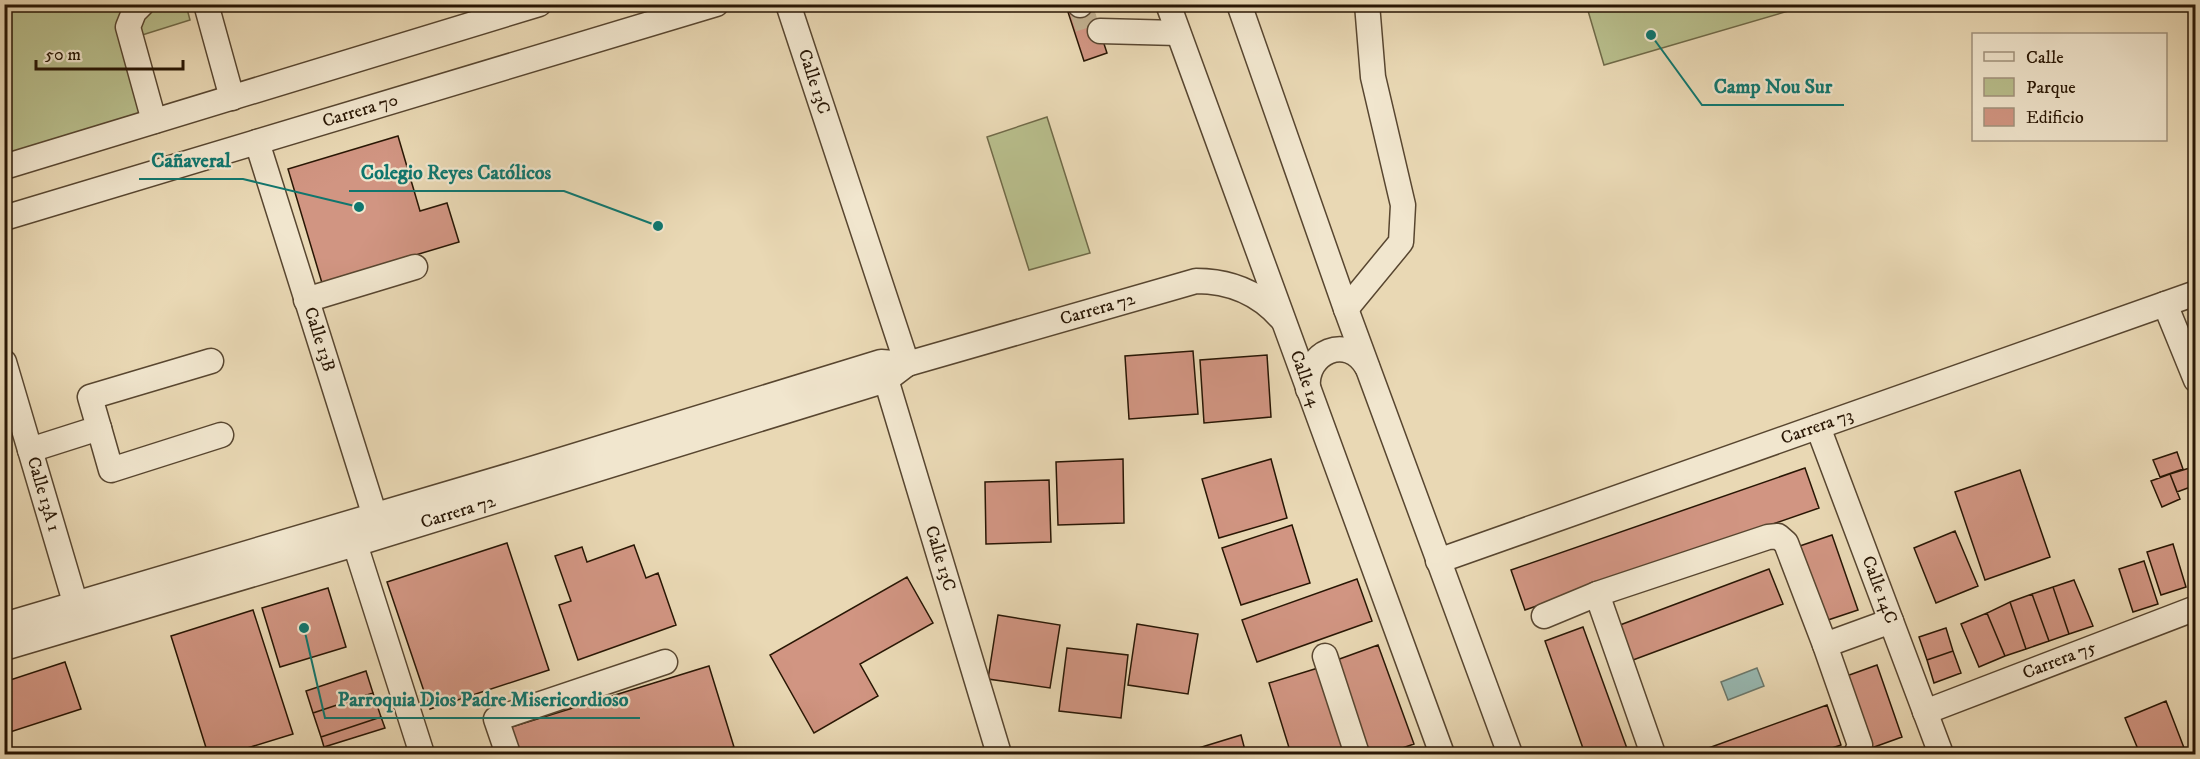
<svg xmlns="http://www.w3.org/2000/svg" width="2200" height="759" viewBox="0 0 2200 759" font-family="'IM FELL DW Pica',serif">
  <rect width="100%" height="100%" fill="#e9d8b4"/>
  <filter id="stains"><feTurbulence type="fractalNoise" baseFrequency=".00333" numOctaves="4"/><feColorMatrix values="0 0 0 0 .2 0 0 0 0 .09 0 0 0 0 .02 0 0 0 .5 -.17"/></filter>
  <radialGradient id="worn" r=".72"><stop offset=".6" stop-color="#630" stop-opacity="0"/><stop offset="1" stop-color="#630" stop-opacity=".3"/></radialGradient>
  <path fill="#b8be8c" stroke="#706a48" stroke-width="1.5" d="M1586,4H1809V5L1604,65Z
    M5,5H186L190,20L123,41L142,115L5,159Z
    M1047,117L1090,253L1029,270L987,137Z"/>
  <path fill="#98b9b2" stroke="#6b786c" stroke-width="1.5" d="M1757,668L1764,686L1728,700L1721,682Z"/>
  <path fill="#d19582" stroke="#281604" stroke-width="1.5" d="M1082,4H1091L1107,53L1084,61L1067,9Z
    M398,136L420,211L447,203L459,242L322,283L288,169Z
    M1193,351L1198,414L1129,419L1125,356Z
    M1267,355L1271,417L1204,423L1200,360Z
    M2177,452L2183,469L2160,477L2153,460Z
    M1123,459L1124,523L1058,525L1056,462Z
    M1271,459L1287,518L1219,538L1202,479Z
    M2196,466V485L2177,492L2170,474Z
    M1805,468L1819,508L1525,610L1511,570Z
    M2020,470L2050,557L1985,580L1955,492Z
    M2170,474L2180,499L2162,507L2151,481Z
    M1049,480L1051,542L986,544L985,482Z
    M1292,525L1310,583L1241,605L1222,548Z
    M1955,531L1978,586L1936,603L1914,548Z
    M1832,535L1858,610L1819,623L1791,549Z
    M507,543L549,670L430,709L387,582Z
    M2173,544L2186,587L2161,595L2147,552Z
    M634,545L646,578L658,573L676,625L578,660L559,605L571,601L555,556L582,547L587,562Z
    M2144,561L2158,604L2133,612L2119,569Z
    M1769,569L1783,604L1625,663L1612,628Z
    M907,577L933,623L860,664L878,696L814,733L770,655Z
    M1357,579L1372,621L1257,662L1242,620Z
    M2074,580L2093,626L2069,634L2053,587Z
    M2053,587L2069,634L2049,641L2032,594Z
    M328,588L346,647L280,667L262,608Z
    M2032,594L2049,641L2026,649L2010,602Z
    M2010,602L2026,649L2005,656L1987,613Z
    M253,610L293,734L228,754H208L171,636Z
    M1987,613L2005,656L1979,667L1961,624Z
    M998,615L1060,625L1050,688L988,679Z
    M1137,624L1198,634L1188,694L1128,685Z
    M1583,627L1629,754H1585L1545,641Z
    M1946,628L1953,651L1927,660L1919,637Z
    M1378,645L1414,744L1385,754H1367L1334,661Z
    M1067,648L1128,655L1121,718L1059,711Z
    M1953,651L1961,673L1934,683L1927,660Z
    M65,662L81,709L4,734V682Z
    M1877,665L1902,737L1866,750L1841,678Z
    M709,666L734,747L709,754H516L508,728Z
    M1318,668L1345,754H1291L1269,683Z
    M366,671L373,693L313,713L306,691Z
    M373,693L381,717L321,737L313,713Z
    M2166,701L2186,753L2140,754L2125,718Z
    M1827,705L1841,745L1814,754H1692Z
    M381,717L385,728L324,747L321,737Z
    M1241,735L1246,754H1179Z"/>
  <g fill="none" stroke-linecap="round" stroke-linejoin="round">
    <path stroke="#c2b191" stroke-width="24" stroke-dasharray="24 12" stroke-linecap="butt" d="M1080,5L1088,29L1100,31"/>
    <defs>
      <g id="minor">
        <path d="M142,4L134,12L128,27L154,121"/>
        <path d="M206,4L232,98"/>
        <path id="s1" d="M788,4L907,364"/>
        <path d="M1080,4V5"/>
        <path id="s2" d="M1168,4L1442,754"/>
        <path d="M1239,4L1346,309L1510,754"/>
        <path d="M1100,31L1178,33"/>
        <path id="s3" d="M257,142L379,529"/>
        <path d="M4,167L539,4"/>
        <path id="s4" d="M4,218L716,4"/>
        <path d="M306,300L415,267"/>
        <path d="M2165,304L2196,380"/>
        <path d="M1346,309L1401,242L1403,205L1373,77L1367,4"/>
        <path id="s5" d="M4,362L80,619"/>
        <path id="s6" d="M882,366L999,754"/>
        <path d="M1308,389C1304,352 1348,333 1367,367"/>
        <path id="s7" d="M1818,427L1941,754"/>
        <path d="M99,428L111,470L221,435"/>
        <path d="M30,450L99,428L90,397L211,361"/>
        <path d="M355,544L422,754"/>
        <path id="s8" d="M1438,561L2196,293"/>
        <path d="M1597,594L1653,754"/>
        <path d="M1544,616L1597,594L1768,537L1778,536L1786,543L1825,645L1860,745L1856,754"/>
        <path id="s9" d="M4,625L535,468L881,362L907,364L1196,281C1230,281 1258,292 1281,318"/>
        <path d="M1825,645L1891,621"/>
        <path id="s10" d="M4,648L355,544L886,380L907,364"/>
        <path d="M1325,656L1357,754"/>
        <path id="s11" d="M1925,712L2196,608"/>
        <path d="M508,754L496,719L665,662"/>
      </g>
    </defs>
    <use href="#minor" stroke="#584630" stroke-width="27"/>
    <use href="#minor" stroke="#f1e6ce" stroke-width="24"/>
  </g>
  <g text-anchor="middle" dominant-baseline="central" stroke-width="4.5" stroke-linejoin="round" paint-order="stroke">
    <g font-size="18" fill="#281604" stroke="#f1e6ce">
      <text stroke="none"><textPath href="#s1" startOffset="82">Calle 13C</textPath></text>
      <text stroke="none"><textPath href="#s4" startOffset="372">Carrera 70</textPath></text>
      <text stroke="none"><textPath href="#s9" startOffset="1140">Carrera 72</textPath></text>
      <text stroke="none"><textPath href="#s3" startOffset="207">Calle 13B</textPath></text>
      <text stroke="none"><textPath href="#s2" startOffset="399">Calle 14</textPath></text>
      <text stroke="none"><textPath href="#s8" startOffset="402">Carrera 73</textPath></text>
      <text stroke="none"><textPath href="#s5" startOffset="138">Calle 13A 1</textPath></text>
      <text stroke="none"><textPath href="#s10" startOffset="474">Carrera 72</textPath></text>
      <text stroke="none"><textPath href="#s6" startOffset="201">Calle 13C</textPath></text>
      <text stroke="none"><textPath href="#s7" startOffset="174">Calle 14C</textPath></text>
      <text stroke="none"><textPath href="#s11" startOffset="144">Carrera 75</textPath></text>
    </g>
  </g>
  <path fill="none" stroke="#0f766e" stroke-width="2" d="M1651 35L1702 105H1844M359 207L243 179H139M658 226L564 191H349M304 628L325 718H640"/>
  <g fill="#0f766e" stroke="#f1e6ce" stroke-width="2">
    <circle cx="1651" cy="35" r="6"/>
    <circle cx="359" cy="207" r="6"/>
    <circle cx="658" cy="226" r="6"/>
    <circle cx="304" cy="628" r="6"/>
  </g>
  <g font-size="20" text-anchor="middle" font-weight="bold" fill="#0f766e" stroke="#f1e6ce" stroke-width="4.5" stroke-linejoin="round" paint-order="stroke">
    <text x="1773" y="93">Camp Nou Sur</text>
    <text x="191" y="167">Cañaveral</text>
    <text x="456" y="179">Colegio Reyes Católicos</text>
    <text x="483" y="706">Parroquia Dios Padre Misericordioso</text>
  </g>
  <rect width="2200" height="759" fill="none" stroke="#e9d8b4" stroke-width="24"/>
  <rect x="6" y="6" width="2188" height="747" fill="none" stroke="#281604" stroke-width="3"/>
  <rect x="12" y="12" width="2176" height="735" fill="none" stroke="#281604" stroke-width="1.5"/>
  <rect x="1972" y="33" width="195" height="108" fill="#f1e6ce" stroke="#a1937d" stroke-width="1.5"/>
  <rect x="1984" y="52" width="30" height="9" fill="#f1e6ce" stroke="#a1937d" stroke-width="1.5"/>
  <text x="2026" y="63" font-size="18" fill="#281604">Calle</text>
  <rect x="1984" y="78" width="30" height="18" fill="#b8be8c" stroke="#a1937d" stroke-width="1.5"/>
  <text x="2026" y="93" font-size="18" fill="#281604">Parque</text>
  <rect x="1984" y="108" width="30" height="18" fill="#d19582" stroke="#a1937d" stroke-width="1.5"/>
  <text x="2026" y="123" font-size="18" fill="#281604">Edificio</text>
  <path d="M36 60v9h147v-9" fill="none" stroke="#281604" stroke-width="3"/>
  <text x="45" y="60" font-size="18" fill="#281604" stroke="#f1e6ce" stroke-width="4.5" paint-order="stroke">50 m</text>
  <rect width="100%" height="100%" filter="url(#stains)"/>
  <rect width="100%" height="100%" fill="url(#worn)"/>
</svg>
